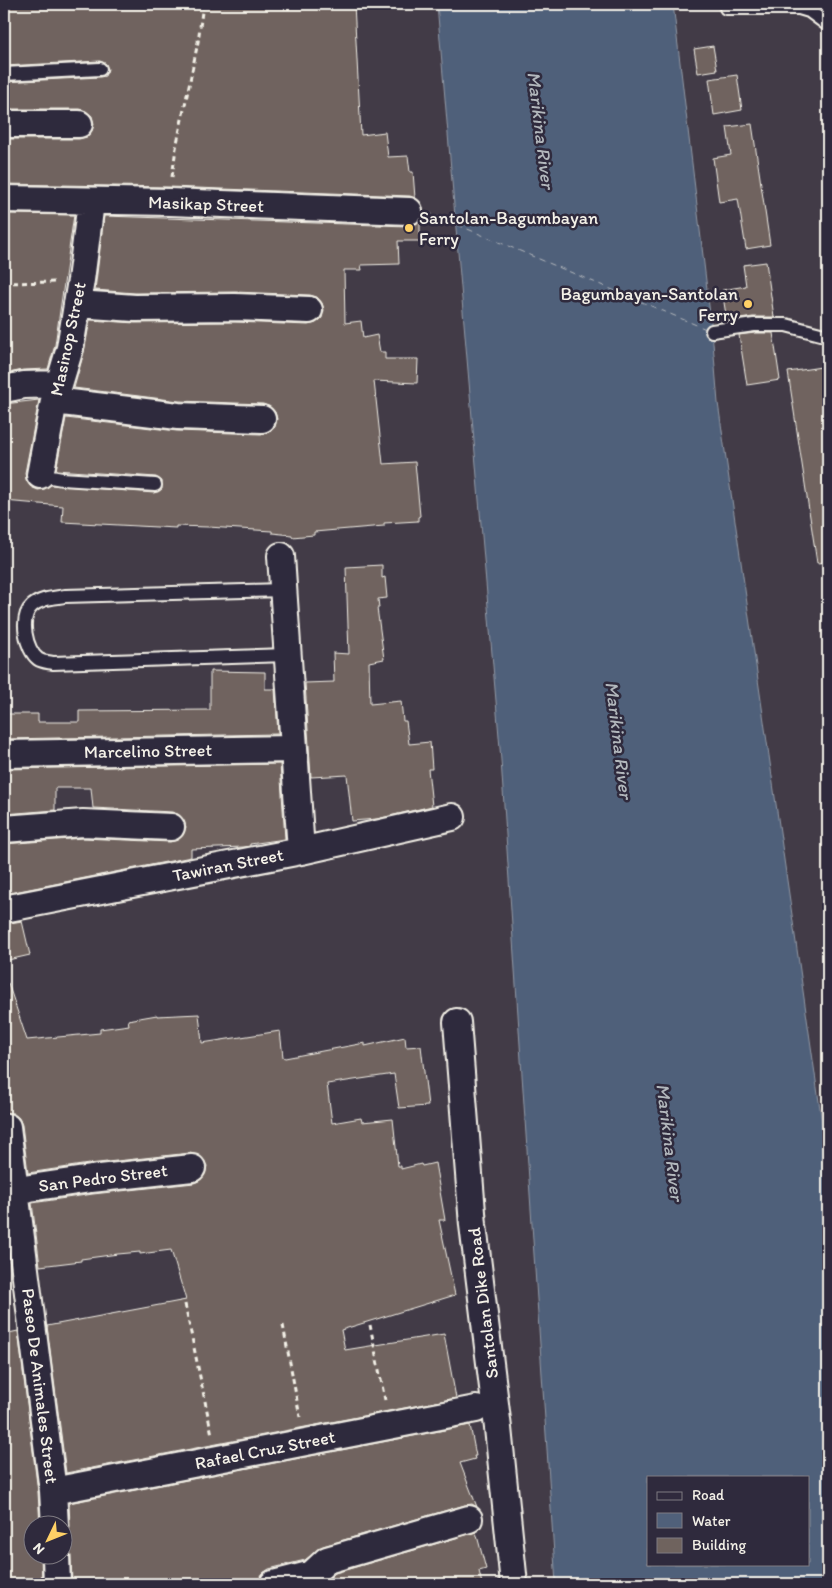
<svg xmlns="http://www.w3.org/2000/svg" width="832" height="1588" viewBox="0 0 832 1588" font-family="Itim,sans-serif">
  <rect width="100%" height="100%" fill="#423b47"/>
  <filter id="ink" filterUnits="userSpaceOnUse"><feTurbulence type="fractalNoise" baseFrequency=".02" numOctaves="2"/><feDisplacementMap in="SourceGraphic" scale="10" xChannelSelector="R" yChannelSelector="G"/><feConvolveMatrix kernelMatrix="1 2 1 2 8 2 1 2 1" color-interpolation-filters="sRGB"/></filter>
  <g filter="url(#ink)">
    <path fill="#50607a" stroke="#929aa6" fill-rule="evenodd" d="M437,4H673L712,331L718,403L828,1164V1584H556L501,760ZM648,1477H808V1564H648Z"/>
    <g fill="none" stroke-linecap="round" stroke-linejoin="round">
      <path stroke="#b2b7bc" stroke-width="1" stroke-dasharray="6 5" stroke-linecap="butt" d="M427,212L706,329"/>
    </g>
    <path fill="#6f635e" stroke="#f4f1e8" d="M4,4H354L361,135L385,132L388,157L408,156L410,172H413L415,198L410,196L169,187L4,184V139H79L87,137L92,131L94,124L92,116L86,111L79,109H4V82L100,77L105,76L108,69L106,64L100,61L4,66Z
      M713,46L717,70L698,73L694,49Z
      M737,75L742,110L714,115L709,79Z
      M752,124L770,245L746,249L738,199L719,202L713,158L731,155L727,127Z
      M4,214L74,215L55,345L48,369L23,370L4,374Z
      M104,216L408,226L416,224L420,221V241H398L399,264L361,265L362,270H344L345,323L361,321L363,338L377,335L380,352H385V359H418L417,383L374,381L383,464L415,462L420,516L418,517V521L384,523V526L314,532V535L292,537V535L272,533V531L208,527L176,526V528L62,522L63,506L4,501V404L39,400L25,473L26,479L30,486L38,490L44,489L51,485L154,493L162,489V481L156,477L56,470L66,418L177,431L261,434L269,432L275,427L277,419L275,412L270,407L263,404L179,401L74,388L84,352L90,320L135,323L235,322L308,325L316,323L322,318L324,310L322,303L317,297L310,295L235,292L135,293L95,290Z
      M766,262L774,317H753L727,321L722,290L746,286L743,265Z
      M755,333H773L780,380L747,385L739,335Z
      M828,366V562L817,563L788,372Z
      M382,565V578L385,577L387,598L378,599L379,608H377L384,659L369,662L370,704L401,701L403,721H406L409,744L430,742L432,769H428L432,806L377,819L352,821L347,775L311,777L305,683L334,682L333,653L349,654L346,567Z
      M210,671L265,672V689H275L278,734L4,739V714H38V722H79V711L210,710Z
      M280,764L285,839L250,844V846L244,847L191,849V857L4,894V844L83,838L170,842L177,840L183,835L186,827L184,821L179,815L172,812L93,808L91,788H55V810L4,814V769Z
      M22,921L30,955L8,960L4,945V924Z
      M4,983H8L27,1040L100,1033V1029L129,1025L128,1020L157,1015V1016L199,1014L202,1043L280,1031L283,1057L285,1058L365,1043V1046L405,1037L406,1047L421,1046L428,1106L399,1108L394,1074L327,1084L332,1123L361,1118L362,1122L393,1119L398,1166H401V1169L421,1164L422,1166L435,1163L445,1220H439L455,1295L341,1330L345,1350L444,1334L456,1398L66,1473L47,1326L186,1300L171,1250L140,1254V1252L118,1254L81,1259V1261L40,1266L32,1203L93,1194L194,1183L200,1180L205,1174L207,1166L204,1160L198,1155L190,1153L89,1164L28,1173L22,1125L19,1118L13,1113H4Z
      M18,1331L38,1492L40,1526H32V1556H41L42,1584H4V1334Z
      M470,1425L476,1456H474L475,1459L460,1463L477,1507L472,1504L465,1505L323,1546L305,1560L269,1569L263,1573L259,1580L258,1584H72L71,1555L68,1548L62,1543V1539L68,1533L70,1526L69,1503Z
      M476,1532L486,1569L479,1571L482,1584H323L335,1573Z"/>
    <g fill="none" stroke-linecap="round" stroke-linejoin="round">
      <defs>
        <path id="lane" d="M726,8H799L809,11L828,25
          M4,74L100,69
          M712,331L754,325H786L828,336
          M40,475L62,479L155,485
          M283,590L65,596C54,598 41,598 32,606C19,618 26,650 38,659C42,662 49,662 53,663L288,655"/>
        <path id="street" d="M4,124H79
          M4,199L169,202L409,211
          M77,304L135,308L235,307L309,310
          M4,389L24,385L59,384
          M54,401L178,416L262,419
          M40,475L54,401L70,348L81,280L91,202
          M281,556L301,851
          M4,754L293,749
          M4,829L83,823L171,827
          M4,909L301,851L452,817
          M457,1022L473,1225L498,1428L514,1584
          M7,1127L53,1491L55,1526
          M15,1193L30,1188L91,1179L192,1168
          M53,1491L476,1409
          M56,1556L57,1584
          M273,1584L312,1574L327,1560L469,1519"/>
      </defs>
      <use href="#lane" stroke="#f4f1e8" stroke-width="16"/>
      <use href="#street" stroke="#f4f1e8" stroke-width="30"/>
      <path stroke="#f4f1e8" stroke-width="3" stroke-dasharray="5 4" stroke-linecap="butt" d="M172,177L176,148L198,42L203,4
        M4,283L56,282
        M185,1304L212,1435
        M283,1325L300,1417
        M370,1325L385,1400"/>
      <use href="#lane" stroke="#2f2a3d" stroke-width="12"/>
      <use href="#street" stroke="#2f2a3d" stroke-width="26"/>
    </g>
  </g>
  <g fill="#ffd166" stroke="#2f2a3d" stroke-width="2">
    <circle cx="409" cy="228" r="5"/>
    <circle cx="748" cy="304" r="5"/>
  </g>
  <g text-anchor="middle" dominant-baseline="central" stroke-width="5" stroke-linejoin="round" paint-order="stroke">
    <g font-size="18" fill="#f4f1e8" stroke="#2f2a3d">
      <text transform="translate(206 204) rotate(2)">Masikap Street</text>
      <text transform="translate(68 339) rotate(-78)">Masinop Street</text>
      <text transform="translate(148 751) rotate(-1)">Marcelino Street</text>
      <text transform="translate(228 865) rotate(-11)">Tawiran Street</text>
      <text transform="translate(103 1178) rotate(-7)">San Pedro Street</text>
      <text transform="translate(483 1303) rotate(-97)">Santolan Dike Road</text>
      <text transform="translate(40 1386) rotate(83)">Paseo De Animales Street</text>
      <text transform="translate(265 1450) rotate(-11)">Rafael Cruz Street</text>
    </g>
    <g font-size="18" fill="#f4f1e8" stroke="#2f2a3d" text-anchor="start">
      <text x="419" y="218">Santolan-Bagumbayan<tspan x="419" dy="21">Ferry</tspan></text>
      <text x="738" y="294" text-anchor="end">Bagumbayan-Santolan<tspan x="738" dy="21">Ferry</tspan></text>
    </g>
    <g font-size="19" font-style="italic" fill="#b2b7bc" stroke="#2f2a3d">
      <text transform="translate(541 130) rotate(83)">Marikina River</text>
      <text transform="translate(619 740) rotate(83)">Marikina River</text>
      <text transform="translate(670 1142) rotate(83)">Marikina River</text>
    </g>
  </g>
  <rect width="832" height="1588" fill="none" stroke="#2f2a3d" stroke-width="20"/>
  <rect x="10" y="10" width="812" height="1568" fill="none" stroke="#f4f1e8" stroke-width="2" filter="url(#ink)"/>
  <rect x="647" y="1476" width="162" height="90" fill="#2f2a3d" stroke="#7e7a81"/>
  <rect x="657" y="1492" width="25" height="8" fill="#2f2a3d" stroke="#7e7a81"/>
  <text x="692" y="1500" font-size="15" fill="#f4f1e8">Road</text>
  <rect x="657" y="1513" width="25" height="15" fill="#50607a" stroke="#7e7a81"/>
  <text x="692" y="1526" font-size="15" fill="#f4f1e8">Water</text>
  <rect x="657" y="1538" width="25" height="15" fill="#6f635e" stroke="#7e7a81"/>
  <text x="692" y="1550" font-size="15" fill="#f4f1e8">Building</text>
  <g transform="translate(48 1540) rotate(227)"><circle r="24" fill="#2f2a3d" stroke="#7e7a81"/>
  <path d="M0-4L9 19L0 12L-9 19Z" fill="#ffd166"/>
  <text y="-8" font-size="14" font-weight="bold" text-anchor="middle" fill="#f4f1e8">N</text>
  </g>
</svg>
